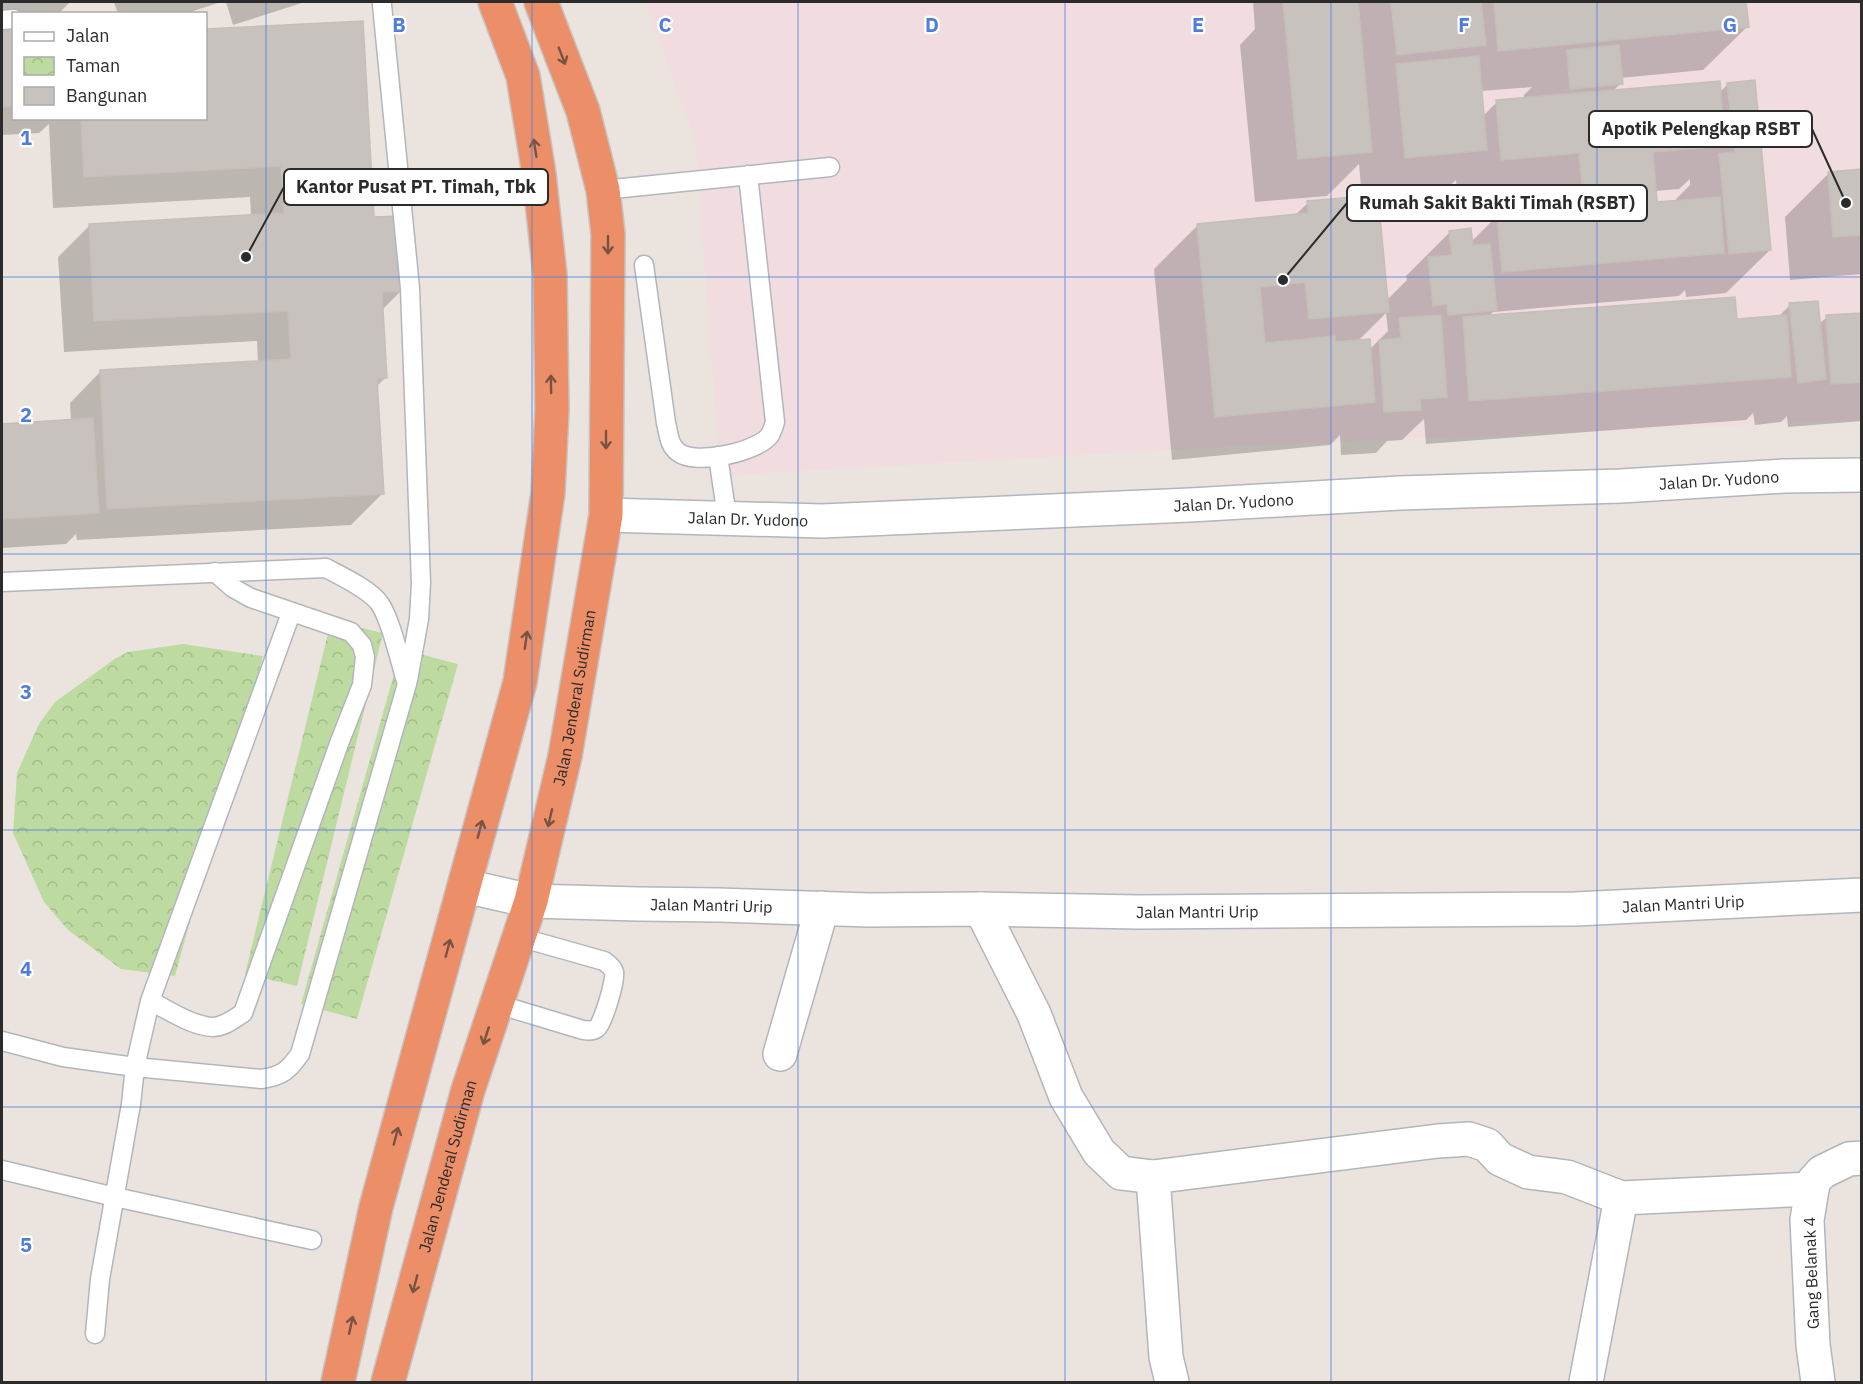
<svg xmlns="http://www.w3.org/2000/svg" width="1863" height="1384" viewBox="0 0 1863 1384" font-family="'IBM Plex Sans',sans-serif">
  <defs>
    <pattern id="park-crowns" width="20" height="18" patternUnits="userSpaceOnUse" patternTransform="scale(1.5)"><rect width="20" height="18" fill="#bddba1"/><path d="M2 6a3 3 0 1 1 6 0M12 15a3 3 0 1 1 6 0" fill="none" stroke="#a3bc8b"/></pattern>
  </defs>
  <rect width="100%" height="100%" fill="#ebe4de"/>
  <path fill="#f1dde0" d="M645,2H1861V420L1241,446L720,476L695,140Z"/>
  <path fill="url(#park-crowns)" d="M331,621L383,633L297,986L245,974Z
    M183,644L263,656L175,976L121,969L68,930L44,902L13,833L17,773L39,724L55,702L116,658L128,652Z
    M401,649L458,664L357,1019L301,1004Z"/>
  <path fill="#0003" fill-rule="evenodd" d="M2,2H70L58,14H14L2,18Z
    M114,2H221L184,14H118Z
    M226,2H305L233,25Z
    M1253,2H1480V4L1482,2H1745L1747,27L1703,70L1621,78V83L1612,92L1719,93L1728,84L1770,250L1726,293L1686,297L1685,290L1679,296L1493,312L1488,317L1736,320L1778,317L1790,305L1819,324L1827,317L1862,314V421L1788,427L1787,416L1781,422L1755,425L1753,413L1746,420L1426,444L1424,419L1402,440L1387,441L1376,453L1341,455L1340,435L1330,445L1172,460L1154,269L1198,225L1294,216L1308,203L1362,198L1359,164L1327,196L1255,202L1240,45L1255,29ZM1532,87L1524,95V99L1497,102L1483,116L1481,91ZM1690,179V185L1676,199L1677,202L1656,204L1655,191L1679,189ZM1456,180L1458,203L1536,196L1538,212L1498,215L1471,242L1450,232L1406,276L1407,280L1387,300L1377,199L1442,193ZM1386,313L1388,331L1369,350L1358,341Z
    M362,22L372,218L402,290L382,310L385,378L376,387L382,494L351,525L77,540L76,534L66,544L2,548V425L71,421L70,403L101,371L258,363L257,341L64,352L58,257L90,225L251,216L250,197L53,208L49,124L39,133L2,135V33L14,32V118H206V31Z
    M1862,171V274L1790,280L1785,217L1829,173Z"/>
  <path fill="#c7c2bd" stroke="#c6bfb8" stroke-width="1.5" d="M1283,2H1358L1372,152L1298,159Z
    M1391,2H1481L1486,45L1397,55Z
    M1494,2H1746L1749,27L1498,51Z
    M363,21L374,217L399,216L403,291L382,292L387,378L377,379L384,494L107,509L100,370L291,359L288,311L94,321L89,224L284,213L281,166L84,177L81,118H206V29Z
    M14,30V106L2,107V31Z
    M1619,45L1623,84L1570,89L1567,50Z
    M1479,56L1487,150L1405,158L1396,64Z
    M1755,80L1771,250L1729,254L1719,154L1735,152L1727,83Z
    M1720,81L1725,146L1653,152L1657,202L1720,197L1724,253L1502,272L1497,214L1584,206L1579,153L1501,160L1496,100Z
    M1862,169V235L1833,237L1828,172Z
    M1378,195L1389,312L1309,319L1305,282L1260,287L1265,343L1335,336V342L1370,339L1375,402L1215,417L1197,224L1308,213L1307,201Z
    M1471,228L1473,245L1490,244L1497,310L1448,315L1447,304L1433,306L1428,257L1452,255L1449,231Z
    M1735,297L1737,319L1787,315L1791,377L1469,401L1463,317Z
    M1818,301L1826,379L1798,383L1789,303Z
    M1862,313V382L1831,384L1826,315Z
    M1441,315L1447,397L1420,399L1421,410L1384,412L1379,340L1401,338L1399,318Z
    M93,418L99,513L2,519V424Z"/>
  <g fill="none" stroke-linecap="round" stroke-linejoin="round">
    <defs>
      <path id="lane" d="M382,5L410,288L421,583L419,619L408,680
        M2,20L14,19
        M603,190L830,167
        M644,265L666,423C669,435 669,445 678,452C694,466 758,452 770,435C772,431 774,426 775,422L748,175
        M718,456L727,517
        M2,582L326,568C341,576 371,590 380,604C392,622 400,663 407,684L300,1054C288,1071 282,1076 261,1079L135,1067L150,1001L291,613
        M150,1001C169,1010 191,1026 213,1027C224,1027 234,1019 243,1013L340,741L362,685L365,657L362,645L351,632L251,598L233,588L215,572
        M497,1004L583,1030C587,1030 593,1032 597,1028C603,1023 616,980 614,972C612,966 608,964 604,961L519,937
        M2,1041L63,1057L135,1067L131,1104L100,1279L95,1334
        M2,1170L115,1197L312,1240"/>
      <g id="street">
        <path id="s1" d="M606,515L822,521L1190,505L1400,493L1621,486L1784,476L1862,475"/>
        <path id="s2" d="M465,886L531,901L638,904L719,905L869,910L981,909L1139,912L1575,909L1862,895"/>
        <path d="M981,909L1034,1014L1066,1097L1099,1152L1121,1173L1153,1177L1438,1141L1469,1139L1487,1145L1500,1159L1528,1172L1567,1177L1621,1198L1812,1189"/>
        <path d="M780,1054L822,908"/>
        <path d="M1153,1177L1166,1357L1172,1382"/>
        <path d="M1586,1382L1621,1198"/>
        <path d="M1818,1382L1813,1345L1807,1220L1812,1189L1813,1182L1822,1172L1849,1159L1862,1158"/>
      </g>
      <g id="highway">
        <path d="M338,1382L376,1207L520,682L548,493L552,410L550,275L539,174L523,76L495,2"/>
        <path id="s3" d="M388,1382L468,1090L531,901L565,756L606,515L608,234L603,190L583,111L541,2"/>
      </g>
    </defs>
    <use href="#lane" stroke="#b2b5bd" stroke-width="21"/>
    <use href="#street" stroke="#b2b5bd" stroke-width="36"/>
    <use href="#highway" stroke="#c4c4c4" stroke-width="36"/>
    <use href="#lane" stroke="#fff" stroke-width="18"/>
    <use href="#street" stroke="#fff" stroke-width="33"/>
    <use href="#highway" stroke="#ec8f68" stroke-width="33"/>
  </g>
  <defs><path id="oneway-shaft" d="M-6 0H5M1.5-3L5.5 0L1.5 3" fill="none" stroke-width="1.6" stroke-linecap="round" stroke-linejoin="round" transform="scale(1.5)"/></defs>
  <g stroke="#785343">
    <use href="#oneway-shaft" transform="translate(562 56) rotate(69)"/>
    <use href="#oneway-shaft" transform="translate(535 148) rotate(-99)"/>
    <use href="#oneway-shaft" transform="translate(608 245) rotate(90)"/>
    <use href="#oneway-shaft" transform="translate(551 384) rotate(-91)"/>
    <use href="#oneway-shaft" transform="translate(606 440) rotate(90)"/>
    <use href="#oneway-shaft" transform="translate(526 640) rotate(-82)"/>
    <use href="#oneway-shaft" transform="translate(550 818) rotate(103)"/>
    <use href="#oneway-shaft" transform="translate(480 829) rotate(-75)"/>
    <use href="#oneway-shaft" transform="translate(448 948) rotate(-75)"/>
    <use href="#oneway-shaft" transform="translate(486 1036) rotate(108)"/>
    <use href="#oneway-shaft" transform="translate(396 1136) rotate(-75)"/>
    <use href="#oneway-shaft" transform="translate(415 1284) rotate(105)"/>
    <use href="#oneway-shaft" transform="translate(351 1325) rotate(-78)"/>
  </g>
  <path fill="none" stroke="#4f7ddc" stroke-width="1.5" stroke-opacity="0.55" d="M266,2V1382M532,2V1382M798,2V1382M1065,2V1382M1331,2V1382M1597,2V1382M2,277H1862M2,554H1862M2,830H1862M2,1107H1862"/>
  <g text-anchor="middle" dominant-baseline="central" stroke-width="4.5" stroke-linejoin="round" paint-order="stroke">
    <g font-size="16" fill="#2b2b2b" stroke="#fff">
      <text stroke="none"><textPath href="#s1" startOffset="1114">Jalan Dr. Yudono</textPath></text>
      <text stroke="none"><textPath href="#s1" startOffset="628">Jalan Dr. Yudono</textPath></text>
      <text stroke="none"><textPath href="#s1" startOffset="142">Jalan Dr. Yudono</textPath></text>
      <text stroke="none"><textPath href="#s3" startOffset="710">Jalan Jenderal Sudirman</textPath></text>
      <text stroke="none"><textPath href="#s2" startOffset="1220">Jalan Mantri Urip</textPath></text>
      <text stroke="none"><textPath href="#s2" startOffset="248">Jalan Mantri Urip</textPath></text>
      <text stroke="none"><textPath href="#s2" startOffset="734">Jalan Mantri Urip</textPath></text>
      <text stroke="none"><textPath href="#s3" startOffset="224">Jalan Jenderal Sudirman</textPath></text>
      <text transform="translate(1811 1273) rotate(-92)">Gang Belanak 4</text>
    </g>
  </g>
  <g font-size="20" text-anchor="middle" font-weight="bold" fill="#4f7ddc" stroke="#fff" stroke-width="4.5" stroke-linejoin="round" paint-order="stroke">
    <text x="399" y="32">B</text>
    <text x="665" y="32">C</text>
    <text x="932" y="32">D</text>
    <text x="1198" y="32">E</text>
    <text x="1464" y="32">F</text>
    <text x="1730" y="32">G</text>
    <text x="26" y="145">1</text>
    <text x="26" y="422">2</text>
    <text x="26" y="699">3</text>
    <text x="26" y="976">4</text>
    <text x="26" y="1252">5</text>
  </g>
  <path fill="none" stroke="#2b2b2b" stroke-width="2" d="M1846 203L1812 129M246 257L284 187M1283 280L1347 203"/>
  <g fill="#2b2b2b" stroke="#fff" stroke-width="2">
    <circle cx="1846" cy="203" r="6"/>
    <circle cx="246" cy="257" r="6"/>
    <circle cx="1283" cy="280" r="6"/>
  </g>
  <g fill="#fff" stroke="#2b2b2b" stroke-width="2">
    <rect x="1589" y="111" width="223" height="36" rx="6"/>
    <rect x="284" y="169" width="264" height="36" rx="6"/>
    <rect x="1347" y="185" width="300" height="36" rx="6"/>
  </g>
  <g font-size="18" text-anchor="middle" font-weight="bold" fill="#2b2b2b">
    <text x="1701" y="135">Apotik Pelengkap RSBT</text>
    <text x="416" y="193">Kantor Pusat PT. Timah, Tbk</text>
    <text x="1497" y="209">Rumah Sakit Bakti Timah (RSBT)</text>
  </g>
  <rect width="1863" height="1384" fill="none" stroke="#2b2b2b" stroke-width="6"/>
  <rect x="12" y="12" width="195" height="108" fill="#ffffff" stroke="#aaaaaa" stroke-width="1.5"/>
  <rect x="24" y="32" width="30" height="9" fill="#ffffff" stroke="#aaaaaa" stroke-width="1.5"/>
  <text x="66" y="42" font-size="18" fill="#2b2b2b">Jalan</text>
  <rect x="24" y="57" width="30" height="18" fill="url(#park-crowns)" stroke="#aaaaaa" stroke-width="1.5"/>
  <text x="66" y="72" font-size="18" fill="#2b2b2b">Taman</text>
  <rect x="24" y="87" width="30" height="18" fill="#c7c2bd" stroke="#aaaaaa" stroke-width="1.5"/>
  <text x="66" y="102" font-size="18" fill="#2b2b2b">Bangunan</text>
</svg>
